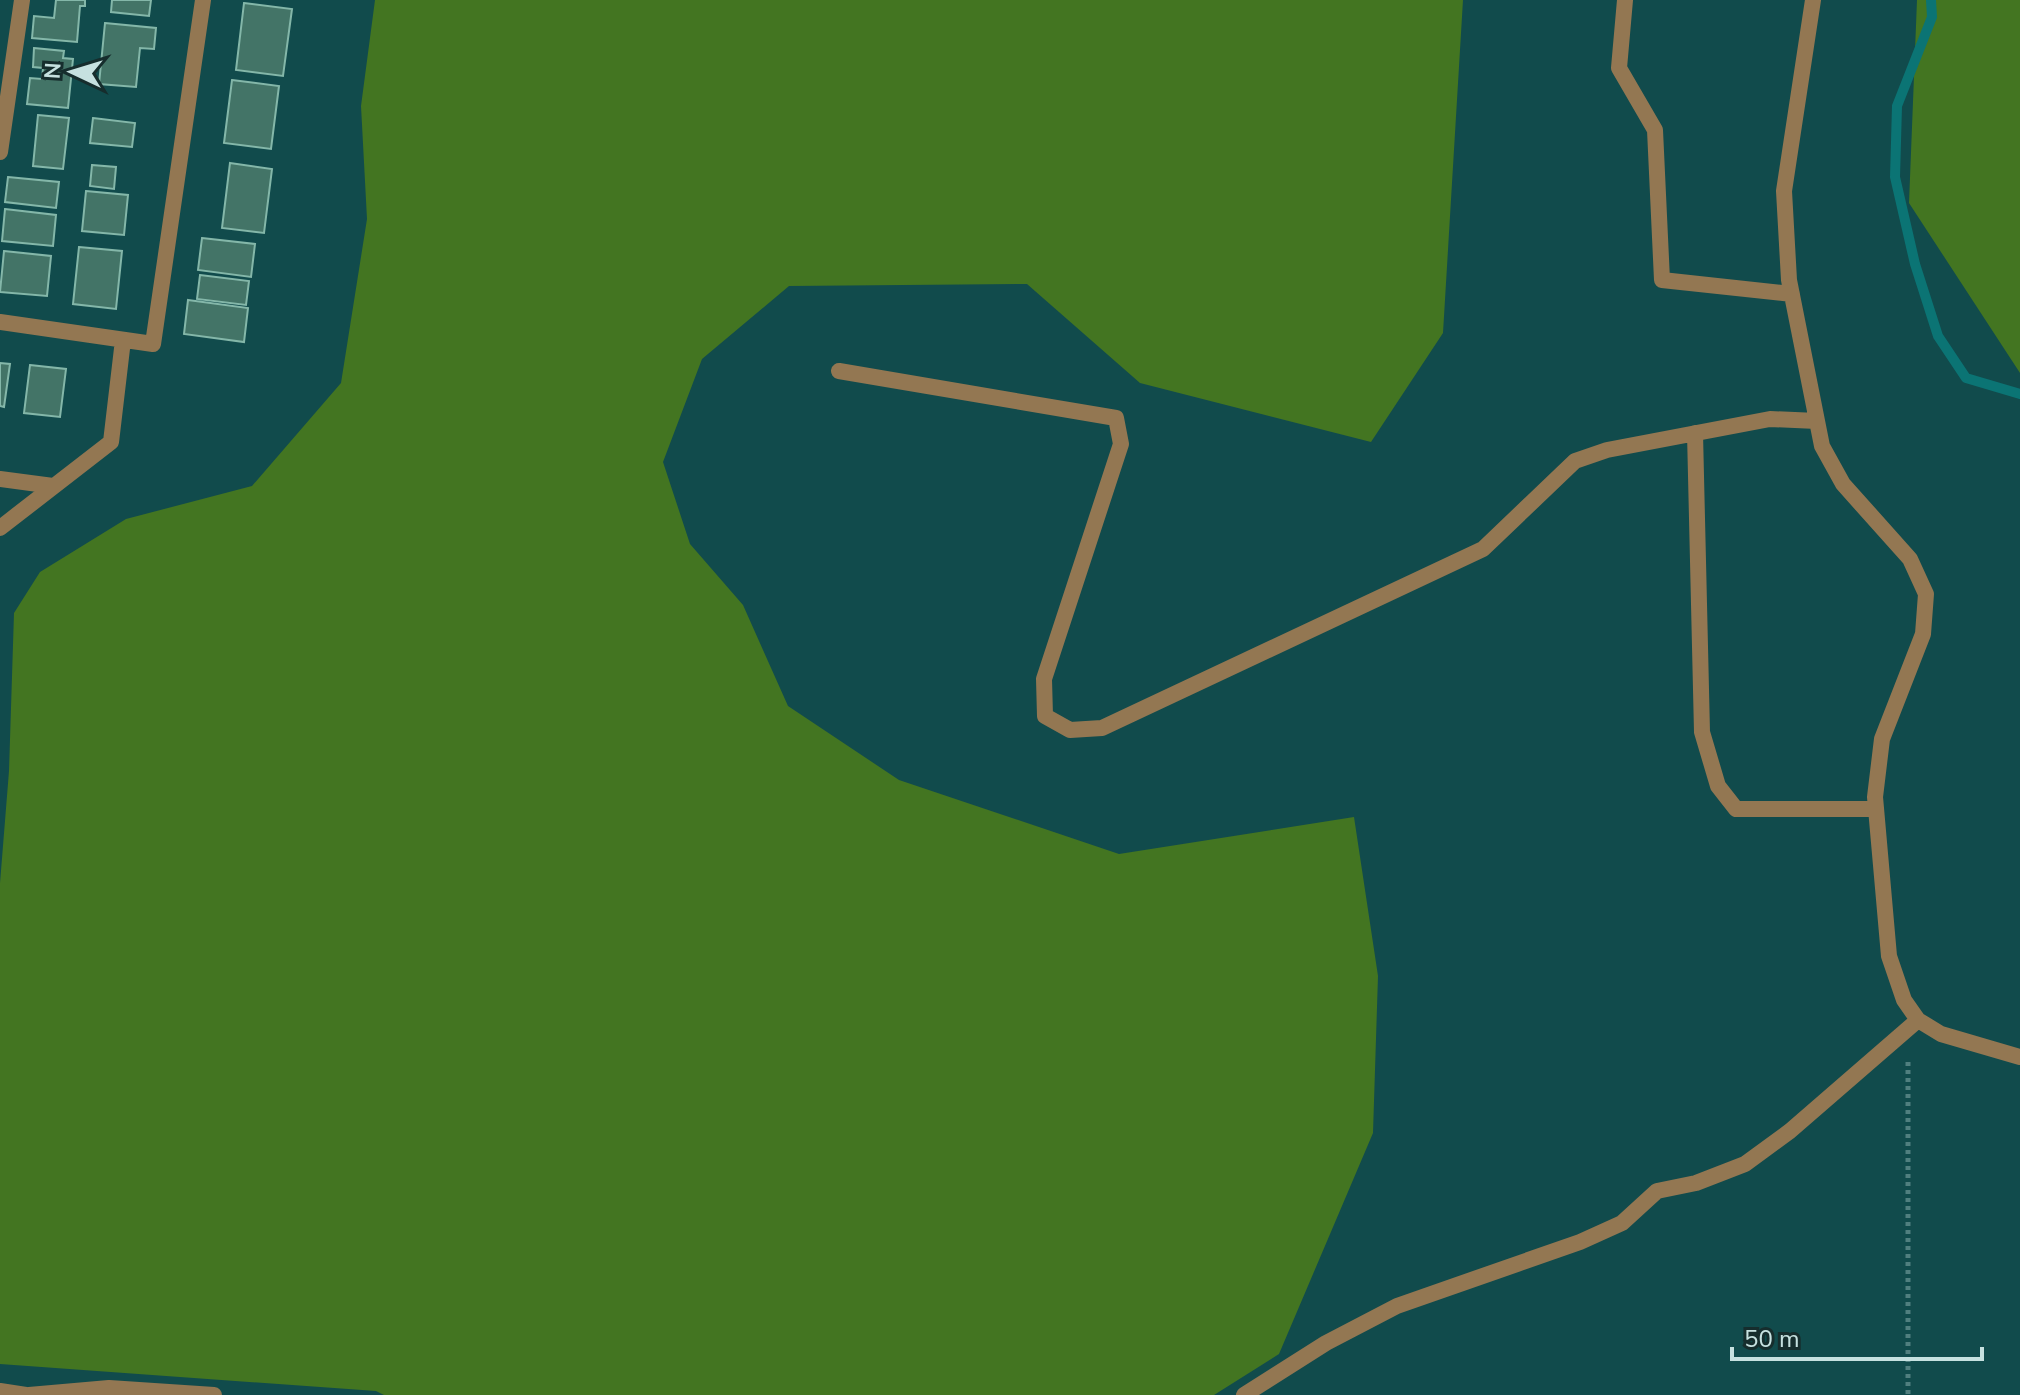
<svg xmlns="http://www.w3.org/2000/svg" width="2020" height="1395" viewBox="0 0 2020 1395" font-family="'Nunito Sans',sans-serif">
  <rect width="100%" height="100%" fill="#114b4c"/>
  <path fill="#437521" d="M375,0H1463L1443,333L1371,442L1140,383L1027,284L789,286L702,359L663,462L690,544L743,605L788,706L899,780L1119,854L1354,817L1378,976L1373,1133L1279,1354L1214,1395H384L376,1391L0,1364V883L9,771L14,613L40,572L126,519L252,486L341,383L367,219L361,106Z
    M1917,0H2020V373L1909,203Z"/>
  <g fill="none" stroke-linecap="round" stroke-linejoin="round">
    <path stroke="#0b7474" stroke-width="10" d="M1931,0L1932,17L1897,106L1895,177L1915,264L1938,336L1966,378L2020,394"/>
  </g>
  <path fill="#437467" stroke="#84b7a9" stroke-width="2" d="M56,0H85V6H80L77,42L32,38L34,16L54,18Z
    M112,0H151L149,16L111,12Z
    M244,3L292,9L283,76L236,70Z
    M105,23L156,28L154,49L140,48L136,87L99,84Z
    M34,48L64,51L63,58L73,59L68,108L27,104L30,78L42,79L43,68L33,67Z
    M232,80L279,86L271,149L224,143Z
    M38,115L69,118L63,169L33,166Z
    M93,118L135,123L132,147L90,143Z
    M230,163L272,169L264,233L222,228Z
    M92,165L116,167L114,189L90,186Z
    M8,177L59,182L56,208L5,202Z
    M86,191L128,195L124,235L82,231Z
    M5,209L56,215L53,246L2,241Z
    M202,238L255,244L251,277L198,270Z
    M79,247L122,251L116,309L73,304Z
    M4,251L51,256L47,296L0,292Z
    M200,275L249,281L246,305L197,299Z
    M188,300L248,308L244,342L184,334Z
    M0,363L10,364L4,407L0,406Z
    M30,365L66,369L60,417L24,413Z"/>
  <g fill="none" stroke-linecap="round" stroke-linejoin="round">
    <path stroke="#507f7f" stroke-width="5" stroke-dasharray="4 4" stroke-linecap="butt" d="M1908,1062V1395"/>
    <path stroke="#937752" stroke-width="16" d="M1625,0L1619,68L1655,130L1662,280L1792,294
      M1813,0L1784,191L1789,280L1822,446L1843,484L1910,559L1926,594L1923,634L1882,739L1875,797L1889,956L1904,1000L1918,1020L1941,1034L2020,1057
      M0,152L22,0
      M0,322L153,344L203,0
      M839,371L1116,418L1121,444L1044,679L1045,716L1070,730L1102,728L1483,549L1575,461L1607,450L1770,419L1817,421
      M1695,433L1702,732L1718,786L1736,809H1876
      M0,479L53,486
      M0,528L111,442L123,340
      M0,1391L26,1395
      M29,1395L109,1388L214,1395
      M1244,1395L1326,1343L1397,1306L1580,1242L1622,1223L1657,1191L1696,1183L1745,1164L1790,1131L1918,1020"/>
  </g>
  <g transform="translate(72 72) rotate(274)" stroke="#162d2d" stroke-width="6" paint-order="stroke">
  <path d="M0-6L14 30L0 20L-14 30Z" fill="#c6e1e0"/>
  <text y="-12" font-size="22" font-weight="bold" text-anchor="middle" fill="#c6e1e0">N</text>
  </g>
  <path d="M1732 1347v12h250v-12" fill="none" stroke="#c6e1e0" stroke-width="4"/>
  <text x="1744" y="1347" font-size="24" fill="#c6e1e0" stroke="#162d2d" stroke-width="6" paint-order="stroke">50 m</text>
</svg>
